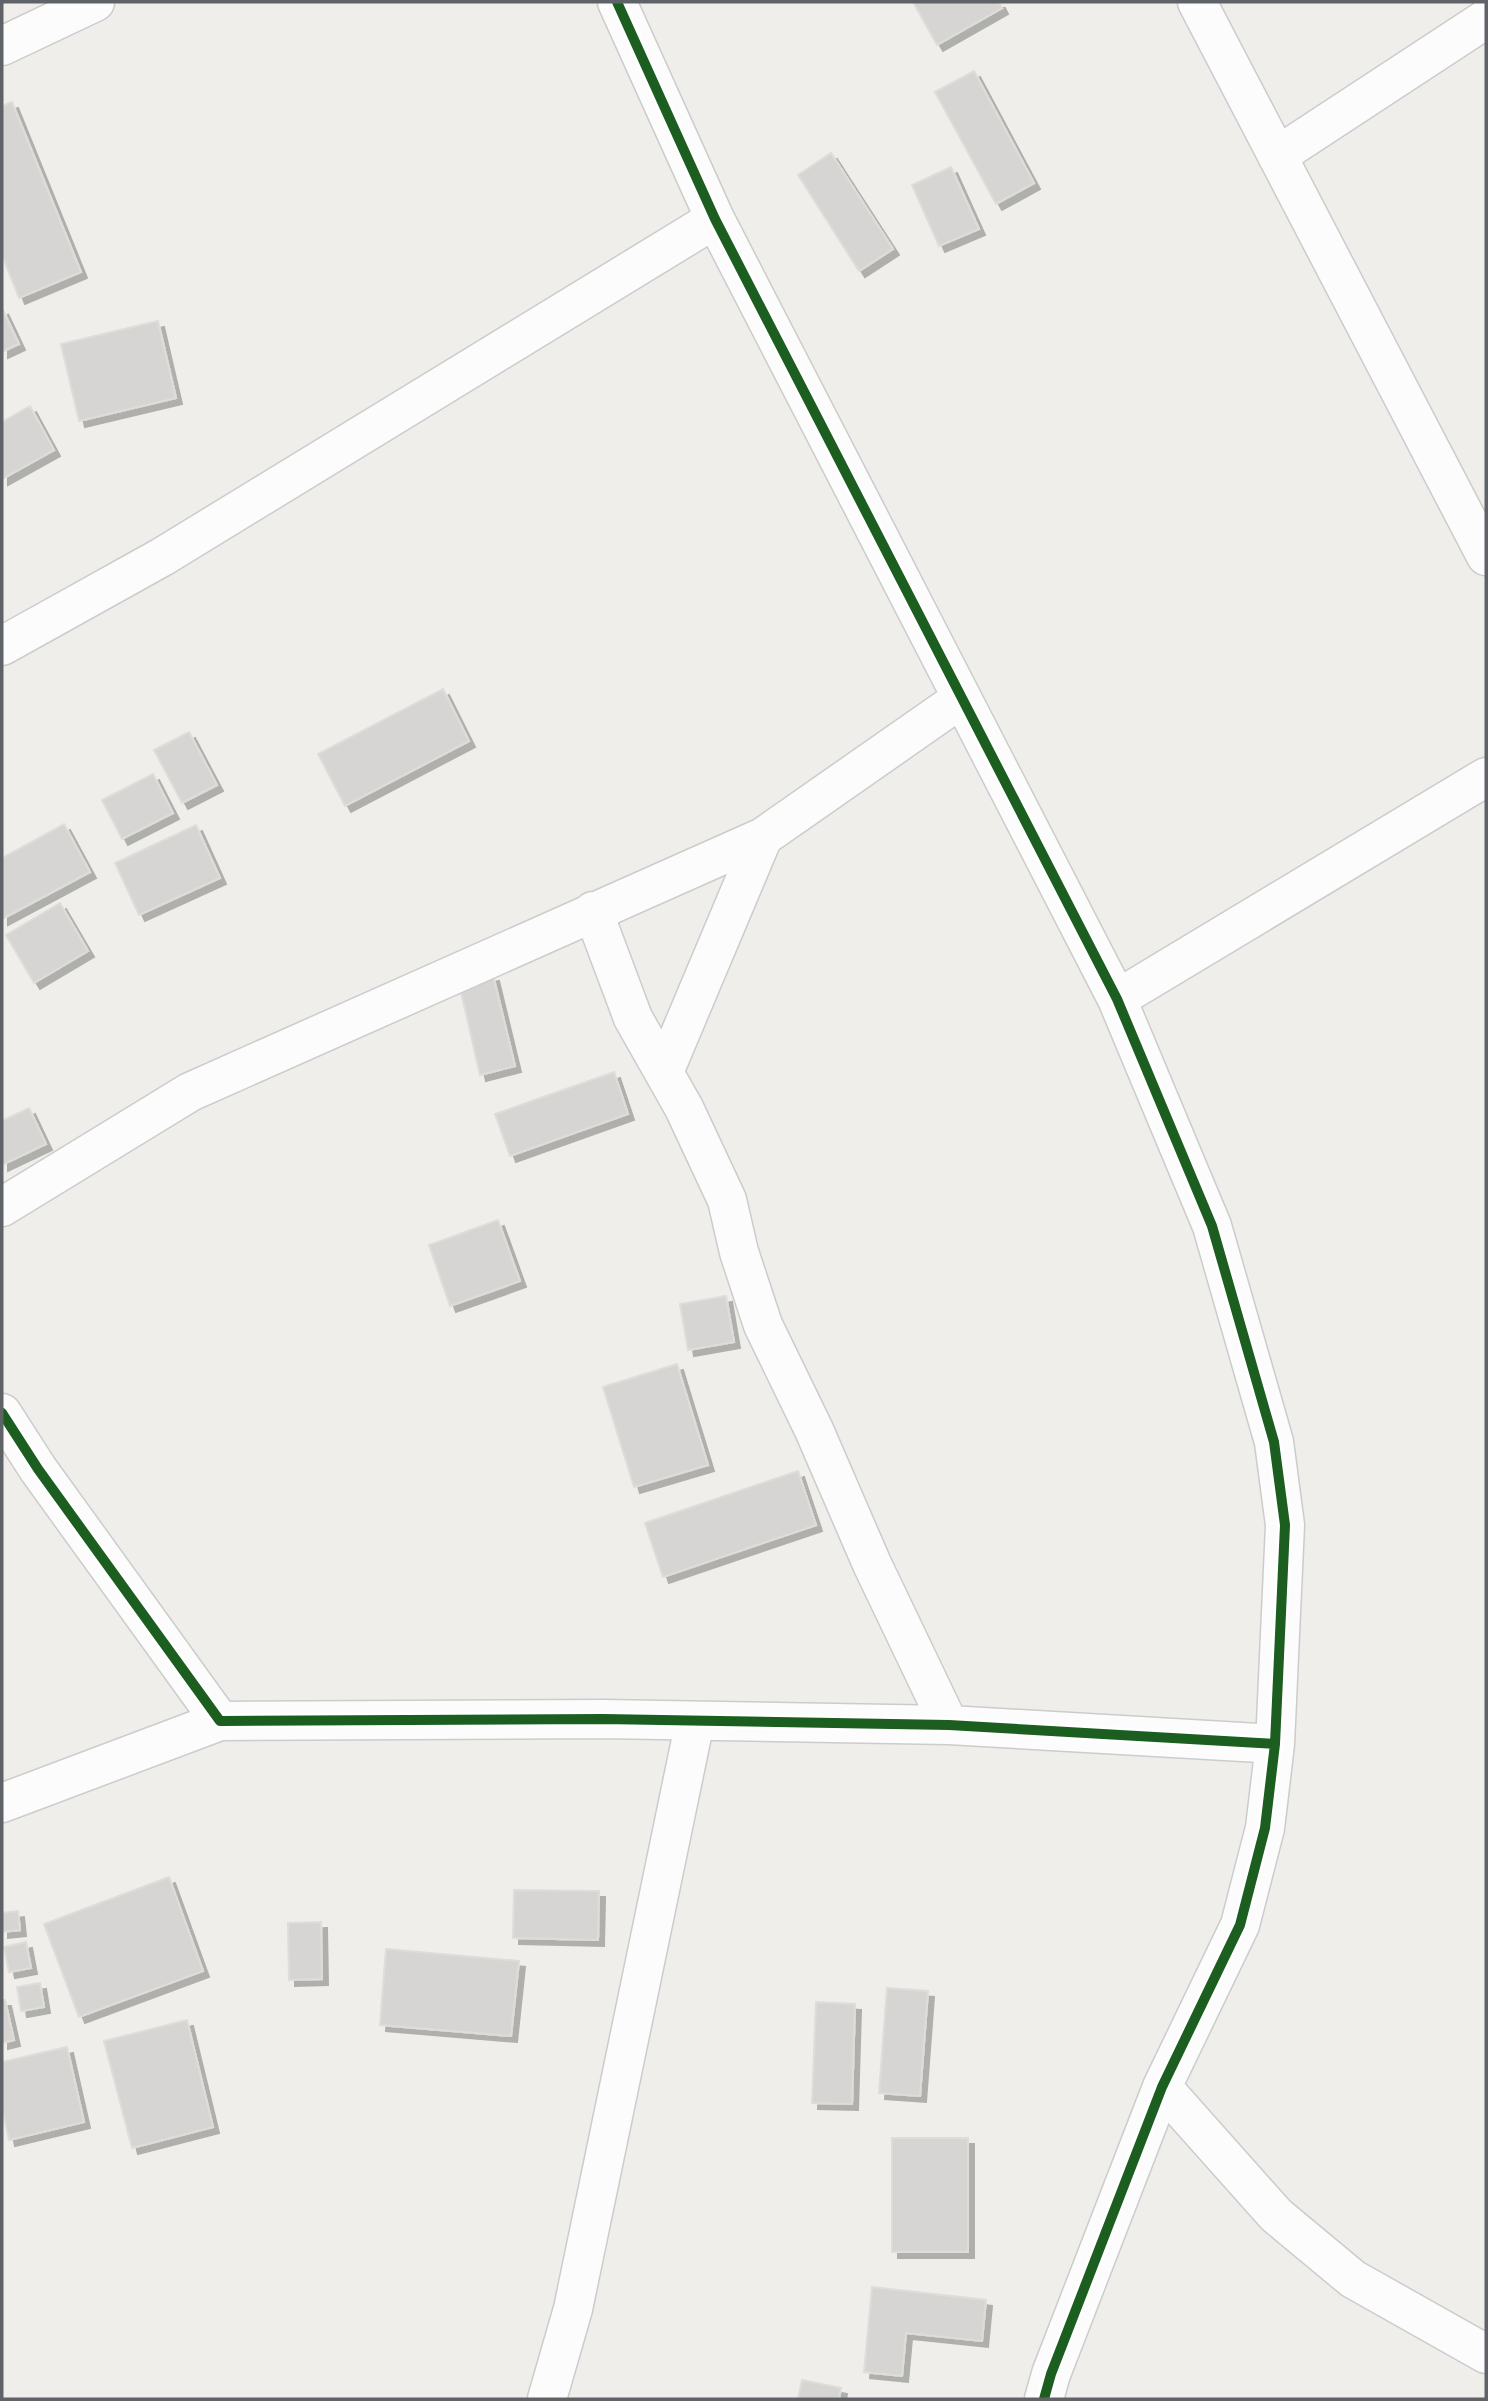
<svg xmlns="http://www.w3.org/2000/svg" width="1488" height="2401" viewBox="0 0 1488 2401" font-family="Figtree,sans-serif">
  <defs>
    <filter id="shadow"><feDropShadow dx="6" dy="6" stdDeviation="0" flood-color="#0004"/></filter>
  </defs>
  <rect width="100%" height="100%" fill="#efeeea"/>
  <path fill="#d6d5d3" stroke="#deddd9" stroke-width="2" filter="url(#shadow)" d="M913,2H999L1002,8L937,45Z
    M974,71L1034,183L996,204L935,92Z
    M12,102L81,272L19,298L2,255V106Z
    M831,153L893,249L859,271L798,175Z
    M951,167L979,229L939,246L912,185Z
    M2,308L19,344L2,352Z
    M158,321L176,398L79,421L61,344Z
    M30,406L54,450L2,479V422Z
    M443,689L469,741L345,806L318,754Z
    M189,732L217,785L182,803L154,750Z
    M153,774L173,813L122,839L102,800Z
    M64,824L90,872L2,919V858Z
    M196,825L220,878L139,915L115,863Z
    M60,903L88,951L34,983L6,935Z
    M493,975L515,1066L480,1075L459,983Z
    M614,1072L628,1114L510,1156L495,1114Z
    M29,1108L46,1144L2,1165V1121Z
    M498,1220L520,1281L450,1306L429,1245Z
    M726,1296L734,1342L688,1350L680,1304Z
    M677,1364L708,1465L634,1487L603,1387Z
    M798,1471L816,1525L663,1577L645,1523Z
    M169,1877L203,1971L79,2017L44,1924Z
    M514,1890L599,1891L598,1940L513,1938Z
    M18,1911L20,1930L2,1932V1913Z
    M321,1922L322,1979L289,1980L288,1923Z
    M26,1942L31,1968L9,1972L4,1947Z
    M386,1949L519,1961L511,2036L380,2025Z
    M40,1983L44,2007L21,2011L17,1987Z
    M887,1988L928,1991L920,2096L879,2093Z
    M2,2000H5L14,2040L2,2043Z
    M816,2002L855,2004L852,2104L812,2103Z
    M187,2020L213,2127L132,2148L104,2041Z
    M67,2047L84,2122L9,2140L2,2106V2062Z
    M892,2138H968V2252H892Z
    M872,2287L986,2300L982,2341L906,2333L902,2376L864,2372Z
    M802,2380L841,2388L839,2399H798Z"/>
  <g fill="none" stroke-linecap="round" stroke-linejoin="round">
    <defs>
      <path id="minor" d="M617,2L715,219L1117,999L1212,1226L1274,1442L1285,1525L1275,1744L1265,1828L1240,1925L1162,2087L1051,2374L1044,2399
        M1197,2L1486,556
        M2,46L95,2
        M1277,156L1486,19
        M2,646L162,557L715,219
        M593,911L633,1018L684,1108L727,1200L739,1252L763,1325L814,1430L872,1564L949,1725
        M1117,999L1486,777
        M664,1072L763,837
        M2,1207L190,1092L763,837L962,698
        M2,1413L38,1469L220,1721L603,1719L949,1725L1275,1744
        M2,1803L220,1721
        M1162,2087L1276,2215L1353,2279L1486,2354
        M547,2399L573,2309L695,1721"/>
    </defs>
    <use href="#minor" stroke="#cbcccc" stroke-width="41"/>
    <use href="#minor" stroke="#fdfcfc" stroke-width="38"/>
    <defs>
      <path id="cycleway" d="M617,2L715,219L1117,999L1212,1226L1274,1442L1285,1525L1275,1744L1265,1828L1240,1925L1162,2087L1051,2374L1044,2399
        M2,1413L38,1469L220,1721L603,1719L949,1725L1275,1744"/>
    </defs>
    <use href="#cycleway" stroke="#fff" stroke-width="15"/>
    <use href="#cycleway" stroke="#1b5e20" stroke-width="10"/>
  </g>
  <rect width="1488" height="2401" fill="none" stroke="#5f6368" stroke-width="7"/>
</svg>
